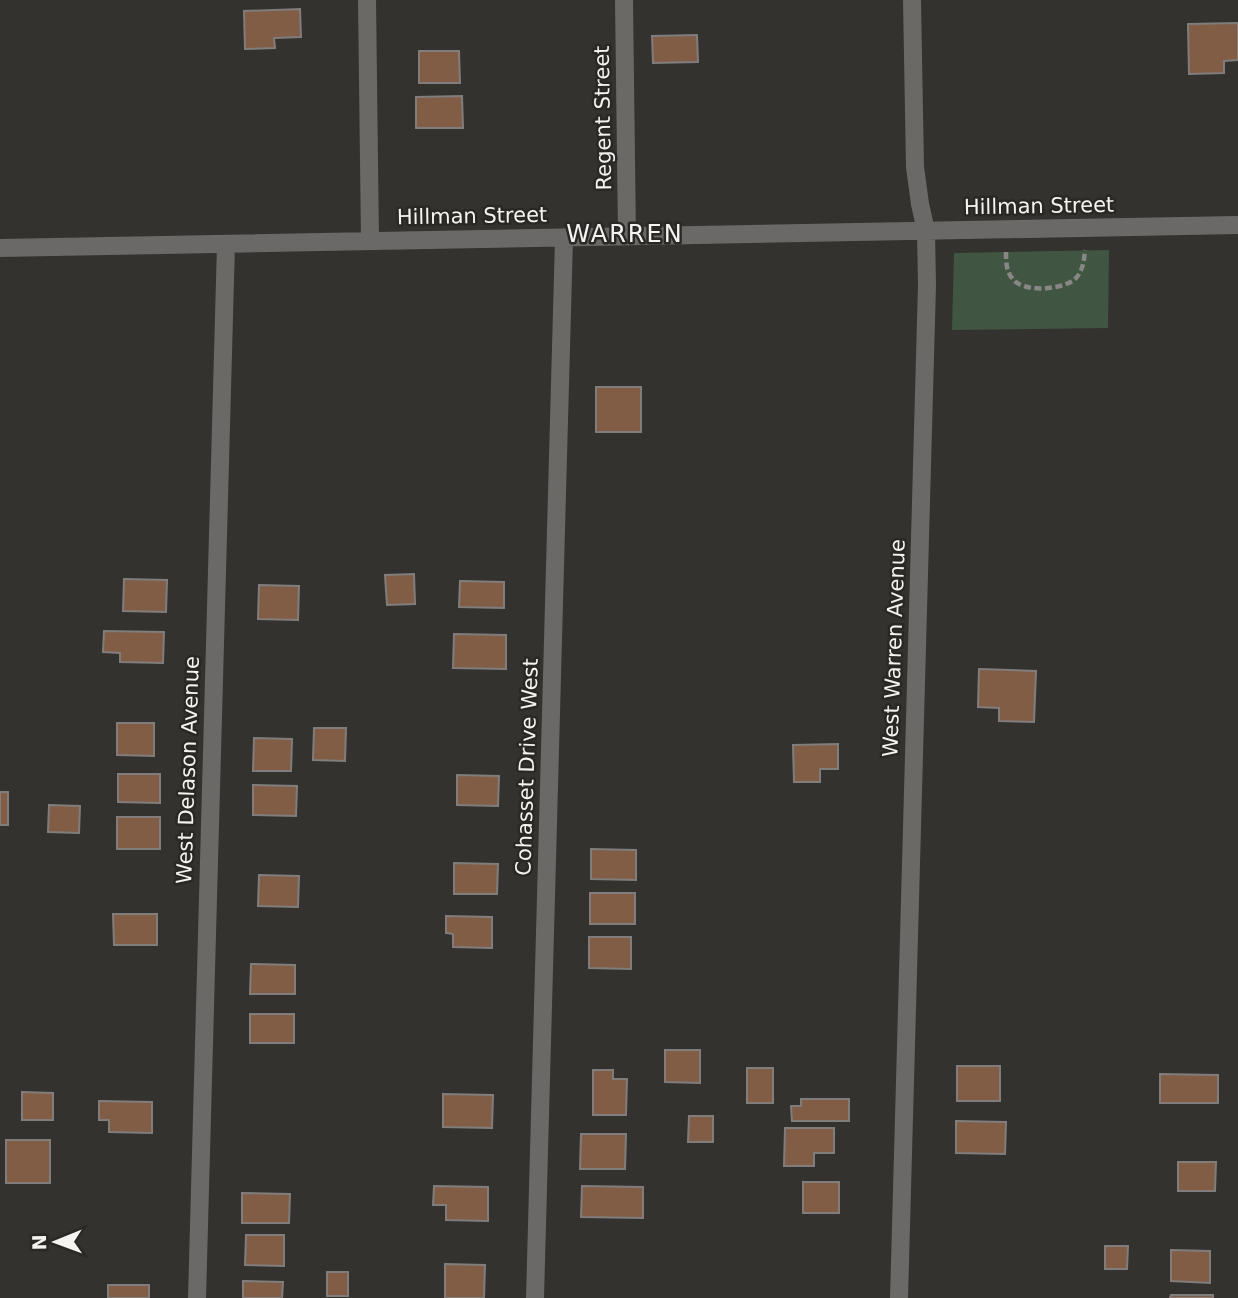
<svg xmlns="http://www.w3.org/2000/svg" width="1238" height="1298" viewBox="0 0 1238 1298" font-family="'DejaVu Sans',sans-serif">
  <rect width="100%" height="100%" fill="#33322f"/>
  <path fill="#405542" d="M1109,250L1108,328L952,330L954,253Z"/>
  <path fill="#815d46" stroke="#807d7c" stroke-width="2" d="M300,9L301,37L274,38L275,48L245,49L244,11Z
    M1238,23V60L1224,61V73L1189,74L1188,24Z
    M697,35L698,62L653,63L652,36Z
    M419,51H459L460,83H419Z
    M462,96L463,128H416V97Z
    M596,387H641V432H596Z
    M414,574L415,604L387,605L385,575Z
    M124,579L167,580L166,612L123,611Z
    M460,581L504,582V608L459,607Z
    M259,585L299,586L298,620L258,619Z
    M104,631L164,632L163,663L120,662V653L103,652Z
    M454,634L506,635V669L453,668Z
    M979,669L1036,671L1034,722L999,721V708L978,707Z
    M117,723H154V756L117,755Z
    M314,728H346L345,761L313,760Z
    M254,738L292,739L291,771H253Z
    M838,744V769H820V782H794L793,745Z
    M118,774H160V803L118,802Z
    M457,775L499,776L498,806L457,805Z
    M253,785L297,786L296,816L253,815Z
    M0,792H8V825H0Z
    M49,805L80,806L79,833L48,832Z
    M117,817H160V849H117Z
    M591,849L636,850V880L591,879Z
    M454,863L498,864L497,894H454Z
    M259,875L299,876L298,907L258,906Z
    M590,893H635V924H590Z
    M113,914H157V945H114Z
    M446,916L492,917V948L453,947V934L446,933Z
    M589,937H631V969L589,968Z
    M251,964L295,965V994H250Z
    M250,1014H294V1043H250Z
    M665,1050H700V1083L665,1082Z
    M957,1066H1000V1101H957Z
    M747,1068H773V1103H747Z
    M593,1070H613V1079H627L626,1115H593Z
    M1160,1074L1218,1075V1103H1160Z
    M22,1092L53,1093V1120H22Z
    M443,1094L493,1095L492,1128L443,1127Z
    M801,1099H849V1121H792L791,1106H801Z
    M99,1101L152,1102V1133L109,1132V1120H99Z
    M689,1116H713V1142H688Z
    M956,1121L1006,1122L1005,1154L956,1153Z
    M785,1128H834V1153H814V1166H784Z
    M581,1134H626L625,1169H580Z
    M6,1140H50V1183H6Z
    M1178,1162H1216L1215,1191H1178Z
    M803,1182H839V1213H803Z
    M434,1186L488,1187V1221L446,1220V1205H433Z
    M582,1186L643,1187V1218L581,1217Z
    M242,1193L290,1194L289,1223H242Z
    M246,1235H284V1266L245,1265Z
    M1105,1246H1128L1127,1269H1105Z
    M1171,1250L1210,1251V1283L1171,1281Z
    M445,1264L485,1265L484,1298H445Z
    M327,1272H348V1296H327Z
    M243,1281L283,1282L282,1298H243Z
    M108,1285H149V1298H108Z
    M1171,1295H1213V1298H1170Z"/>
  <g fill="none" stroke-linecap="round" stroke-linejoin="round">
    <path stroke="#888785" stroke-width="4.5" stroke-dasharray="7 3.5" stroke-linecap="butt" d="M1006,252C1006,261 1006,271 1012,278C1022,293 1060,290 1074,280C1083,272 1084,261 1085,250"/>
    <path stroke="#6a6968" stroke-width="18" d="M367,0L370,241
      M624,0L627,236
      M0,248L1238,225
      M197,1298L226,244
      M535,1298L564,238
      M899,1298L927,285L926,231L920,204L915,167L912,0"/>
  </g>
  <g text-anchor="middle" dominant-baseline="central" stroke-width="5" stroke-linejoin="round" paint-order="stroke">
    <g font-size="21" fill="#f4f3f2" stroke="#292825">
      <text transform="translate(603 118) rotate(-91)">Regent Street</text>
      <text transform="translate(1039 206) rotate(-1)">Hillman Street</text>
      <text transform="translate(472 216) rotate(-1)">Hillman Street</text>
      <text transform="translate(894 648) rotate(-88)">West Warren Avenue</text>
      <text transform="translate(527 767) rotate(-88)">Cohasset Drive West</text>
      <text transform="translate(188 770) rotate(-88)">West Delason Avenue</text>
    </g>
    <g font-size="24" letter-spacing="2" fill="#f4f3f2" stroke="#292825">
      <text x="625" y="234">WARREN</text>
    </g>
  </g>
  <g transform="translate(56 1242) rotate(269)" stroke="#292825" stroke-width="5" paint-order="stroke">
  <path d="M0-5L12 26L0 18L-12 26Z" fill="#f4f3f2"/>
  <text y="-10" font-size="19" font-weight="bold" text-anchor="middle" fill="#f4f3f2">N</text>
  </g>
</svg>
